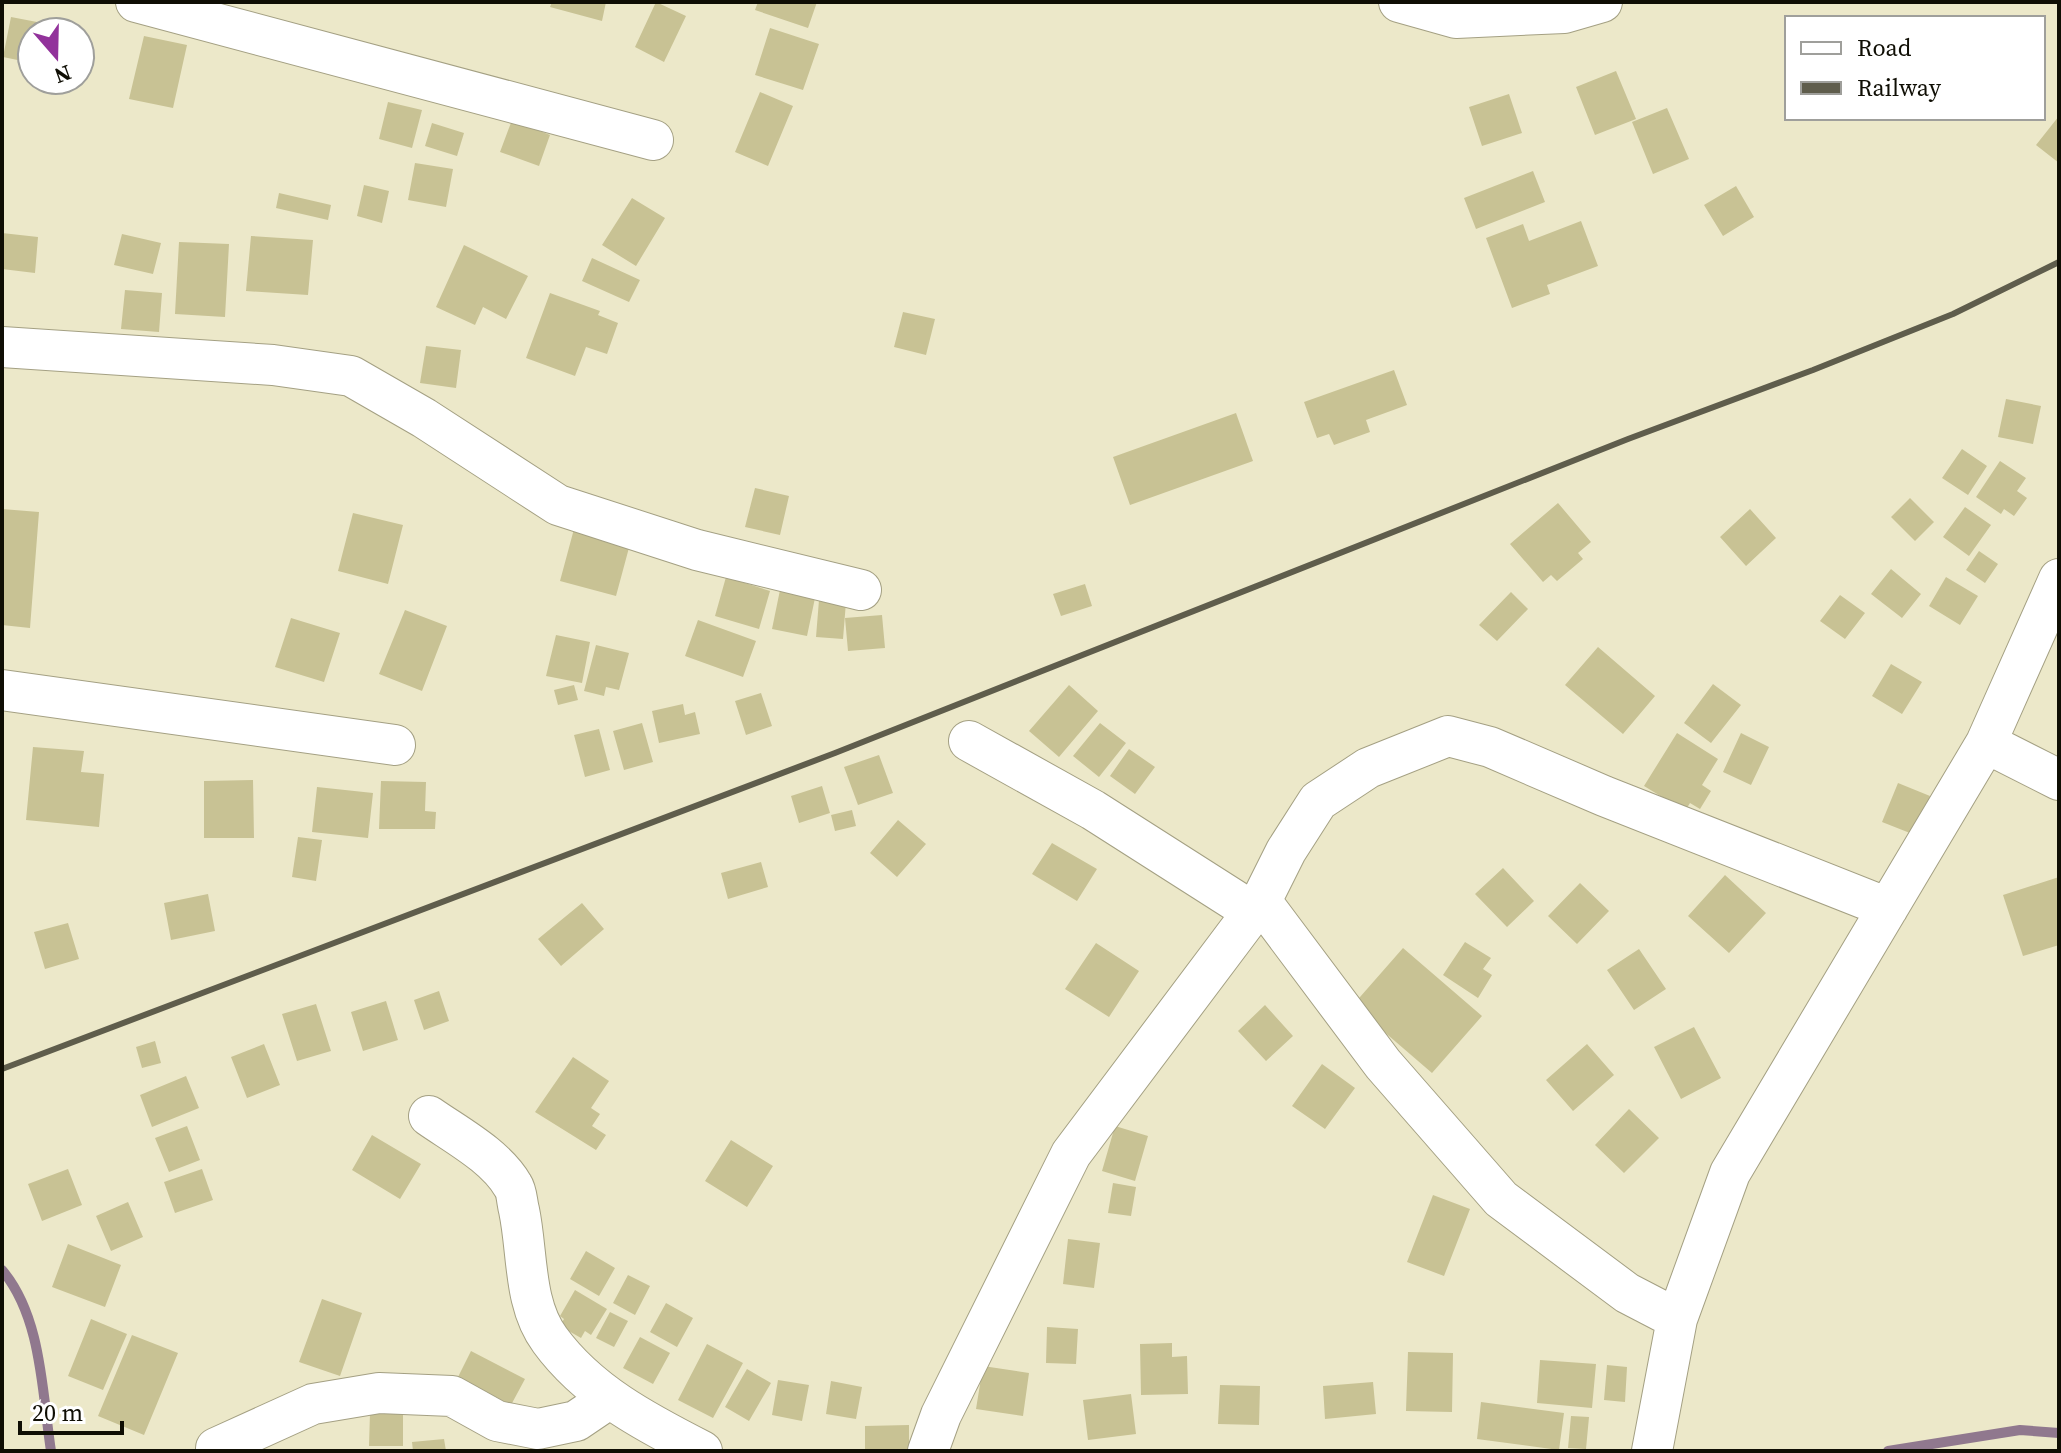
<svg xmlns="http://www.w3.org/2000/svg" width="2061" height="1453" viewBox="0 0 2061 1453" font-family="'Source Serif 4',serif">
  <rect width="100%" height="100%" fill="#ece8c9"/>
  <g fill="none" stroke-linecap="round" stroke-linejoin="round">
    <path stroke="#90788e" stroke-width="10" d="M2,1270C42,1317 42,1393 51,1451
      M1888,1451L2020,1430L2059,1433"/>
  </g>
  <path fill="#c8c294" d="M552,2H606L602,21L550,7Z
    M656,2L686,16L664,62L635,47Z
    M758,2H817L808,28L755,10Z
    M11,17L63,27L62,32H32V63L3,57Z
    M770,28L819,44L803,90L755,75Z
    M144,36L187,45L173,108L129,99Z
    M1616,71L1636,119L1595,135L1576,87Z
    M760,92L793,106L768,166L735,152Z
    M1509,94L1522,133L1482,146L1469,107Z
    M388,102L422,110L412,148L379,139Z
    M1667,108L1689,159L1653,174L1632,122Z
    M2059,116V163L2036,145Z
    M512,120L550,135L539,166L500,152Z
    M432,123L464,133L457,156L425,146Z
    M415,163L453,169L446,207L408,200Z
    M1533,171L1545,202L1476,229L1464,198Z
    M364,185L389,191L382,223L357,216Z
    M1736,186L1754,217L1723,236L1704,205Z
    M279,193L331,205L328,220L276,208Z
    M632,198L665,218L636,266L602,245Z
    M1581,221L1598,266L1547,285L1550,294L1512,308L1486,238L1523,224L1529,241Z
    M2,233L38,237L35,273L2,269Z
    M122,234L161,243L153,274L114,265Z
    M251,236L313,240L308,295L246,291Z
    M179,242L229,244L225,317L175,314Z
    M464,245L528,276L506,319L483,307L475,325L436,307Z
    M592,258L640,280L629,302L582,281Z
    M125,290L162,293L159,332L121,329Z
    M550,293L600,311L598,315L618,323L607,354L586,347L575,376L526,358Z
    M903,312L935,319L926,355L894,347Z
    M426,346L461,350L456,388L420,383Z
    M1394,370L1407,405L1366,420L1370,432L1334,445L1329,434L1317,438L1304,402Z
    M2006,399L2041,406L2033,444L1998,437Z
    M1236,413L1253,461L1130,505L1113,457Z
    M1962,449L1987,466L1968,495L1942,478Z
    M2000,461L2026,478L2017,491L2027,498L2014,516L2004,509L2001,514L1976,497Z
    M755,488L789,496L780,535L745,527Z
    M1910,498L1934,522L1915,541L1891,517Z
    M1558,503L1591,542L1578,553L1583,559L1557,581L1551,575L1543,582L1510,544Z
    M1965,507L1991,525L1969,556L1943,537Z
    M2,509L39,512L30,628L2,625Z
    M1750,509L1776,538L1746,566L1720,537Z
    M353,513L403,525L388,584L338,571Z
    M574,529L630,544L616,596L560,581Z
    M1979,551L1998,564L1985,583L1966,570Z
    M1891,569L1921,594L1902,618L1871,594Z
    M726,577L770,591L759,629L715,616Z
    M1946,577L1978,596L1960,625L1929,606Z
    M1085,584L1092,606L1061,616L1053,594Z
    M780,590L815,598L807,636L772,629Z
    M1511,592L1528,609L1497,641L1479,625Z
    M1840,595L1865,613L1845,639L1820,621Z
    M819,600L846,602L843,639L816,637Z
    M405,610L447,626L422,691L379,674Z
    M882,615L885,648L848,651L845,618Z
    M291,618L340,633L324,682L275,667Z
    M698,620L756,641L743,677L685,656Z
    M556,635L590,642L582,683L546,676Z
    M596,645L629,653L619,690L606,687L604,696L584,691Z
    M1598,647L1655,696L1623,734L1565,685Z
    M1891,664L1922,682L1902,714L1872,696Z
    M1713,684L1741,705L1711,743L1684,723Z
    M574,685L578,700L558,705L554,690Z
    M1069,685L1098,711L1059,757L1029,731Z
    M761,693L772,726L746,735L735,701Z
    M683,704L685,715L695,712L700,734L659,743L652,711Z
    M642,723L653,762L624,770L613,731Z
    M1100,723L1126,743L1099,777L1073,756Z
    M599,729L610,770L585,777L574,735Z
    M1677,733L1718,759L1702,785L1711,791L1700,809L1690,803L1685,811L1644,786Z
    M1741,733L1769,747L1751,785L1723,772Z
    M33,747L84,751L81,772L104,774L99,827L26,820Z
    M1129,749L1155,767L1135,794L1110,776Z
    M879,755L893,793L858,805L844,767Z
    M253,780L254,838H204V781Z
    M381,781L426,782L425,811L436,812L435,829H379Z
    M1898,783L1930,796L1915,835L1882,822Z
    M822,786L830,813L799,823L791,796Z
    M317,787L373,793L368,838L312,832Z
    M852,810L856,826L835,831L831,815Z
    M898,820L926,844L897,877L870,853Z
    M298,837L322,840L316,881L292,877Z
    M1052,843L1097,869L1077,901L1032,874Z
    M761,862L768,887L728,899L721,873Z
    M1503,868L1534,901L1507,927L1475,894Z
    M1725,875L1766,913L1729,953L1688,916Z
    M2059,877V945L2023,956L2003,895Z
    M1580,883L1609,911L1577,944L1548,916Z
    M208,894L215,931L171,940L164,903Z
    M582,903L604,929L561,966L538,939Z
    M68,923L79,959L45,969L34,932Z
    M1465,942L1491,958L1483,969L1492,975L1478,998L1443,975Z
    M1096,943L1139,971L1109,1017L1065,989Z
    M1403,948L1482,1016L1432,1073L1353,1005Z
    M1639,949L1666,989L1634,1010L1607,970Z
    M439,991L449,1021L424,1030L414,1000Z
    M386,1001L398,1040L363,1051L351,1012Z
    M316,1004L331,1051L297,1061L282,1014Z
    M1265,1005L1293,1036L1266,1061L1238,1031Z
    M1694,1027L1721,1078L1681,1099L1654,1047Z
    M155,1041L161,1063L142,1068L136,1047Z
    M264,1044L280,1085L247,1098L231,1057Z
    M1587,1044L1614,1075L1573,1111L1546,1080Z
    M573,1057L609,1081L591,1108L600,1114L592,1126L606,1135L596,1150L535,1112Z
    M1322,1064L1355,1088L1325,1129L1292,1106Z
    M186,1076L199,1108L152,1127L140,1095Z
    M1629,1109L1659,1138L1624,1173L1595,1145Z
    M187,1126L200,1160L169,1172L155,1138Z
    M1115,1126L1148,1136L1135,1181L1102,1171Z
    M372,1135L421,1164L400,1199L352,1170Z
    M731,1140L773,1166L747,1207L705,1181Z
    M68,1169L82,1205L42,1221L28,1184Z
    M202,1169L213,1200L175,1213L164,1182Z
    M1113,1183L1136,1187L1131,1216L1108,1213Z
    M1433,1195L1470,1209L1444,1276L1407,1262Z
    M128,1202L143,1237L111,1251L96,1216Z
    M1068,1239L1100,1243L1094,1288L1063,1284Z
    M68,1244L121,1265L105,1307L52,1287Z
    M586,1251L615,1268L599,1296L570,1279Z
    M628,1275L650,1286L635,1315L613,1303Z
    M575,1290L607,1309L591,1335L585,1331L581,1338L560,1326L564,1319L560,1316Z
    M322,1299L362,1313L340,1376L299,1362Z
    M666,1303L693,1318L677,1347L650,1332Z
    M610,1312L628,1321L614,1347L596,1338Z
    M91,1319L127,1334L103,1390L68,1376Z
    M1047,1327L1078,1329L1076,1364L1046,1363Z
    M132,1335L178,1353L144,1435L98,1416Z
    M640,1337L670,1353L653,1384L623,1368Z
    M1172,1343V1357L1187,1356L1188,1394L1141,1395L1140,1344Z
    M707,1344L743,1363L713,1418L678,1400Z
    M471,1351L525,1379L511,1405L458,1377Z
    M1408,1352L1453,1353L1452,1412L1406,1411Z
    M1540,1360L1596,1364L1592,1408L1537,1403Z
    M1607,1365L1627,1367L1625,1402L1604,1400Z
    M983,1366L1029,1373L1023,1416L976,1409Z
    M747,1369L771,1383L749,1421L725,1407Z
    M778,1380L809,1385L802,1421L772,1415Z
    M831,1381L862,1387L856,1419L826,1414Z
    M1373,1382L1376,1414L1325,1419L1323,1386Z
    M1220,1385L1260,1386L1259,1425L1218,1424Z
    M1131,1394L1136,1434L1088,1440L1083,1400Z
    M1481,1402L1564,1413L1559,1450L1477,1439Z
    M370,1413H403V1446H369Z
    M1571,1416L1589,1417L1586,1449L1568,1448Z
    M909,1425V1451H865V1426Z
    M444,1439L446,1451H413L412,1442Z"/>
  <g fill="none" stroke-linecap="round" stroke-linejoin="round">
    <defs>
      <path id="minor" d="M136,2L653,140
        M1399,2L1456,18L1564,13L1602,2
        M2,347L273,365L351,376L424,418L558,505L697,550L861,590
        M2,690L395,745
        M969,741L1093,810L1253,912
        M1986,743L2059,780
        M1261,901L1383,1064L1501,1199L1627,1293L1677,1319
        M429,1116C456,1135 496,1156 513,1186C517,1192 517,1203 519,1210C528,1252 523,1304 550,1340C588,1392 645,1422 702,1451
        M216,1448L313,1404L379,1393L452,1396L497,1421L538,1429L576,1421L610,1398
        M928,1451L941,1415L1071,1154L1261,901L1286,851L1318,801L1368,768L1448,736L1490,747L1604,796L1888,908
        M1652,1451L1677,1319L1730,1173L1986,743L2059,579"/>
    </defs>
    <use href="#minor" stroke="#a4a083" stroke-width="42"/>
    <use href="#minor" stroke="#fff" stroke-width="40"/>
    <path stroke="#5f5d4c" stroke-width="6" d="M2,1069L835,753L1628,439L1813,370L1953,314L2059,262"/>
  </g>
  <rect width="2061" height="1453" fill="none" stroke="#0f0e04" stroke-width="8"/>
  <rect x="1785" y="16" width="260" height="104" fill="#ffffff" stroke="#9f9f9b" stroke-width="2"/>
  <rect x="1801" y="42" width="40" height="12" fill="#ffffff" stroke="#9f9f9b" stroke-width="2"/>
  <text x="1857" y="56" font-size="24" fill="#0f0e04">Road</text>
  <rect x="1801" y="82" width="40" height="12" fill="#5f5d4c" stroke="#9f9f9b" stroke-width="2"/>
  <text x="1857" y="96" font-size="24" fill="#0f0e04">Railway</text>
  <g transform="translate(56 56) rotate(160)"><circle r="38" fill="#ffffff" stroke="#9f9f9b" stroke-width="2"/>
  <path d="M0-6L14 30L0 20L-14 30Z" fill="#92329b"/>
  <text y="-12" font-size="22" font-weight="bold" text-anchor="middle" fill="#0f0e04">N</text>
  </g>
  <path d="M20 1421v12h102v-12" fill="none" stroke="#0f0e04" stroke-width="4"/>
  <text x="32" y="1421" font-size="24" fill="#0f0e04" stroke="#ffffff" stroke-width="6" paint-order="stroke">20 m</text>
</svg>
